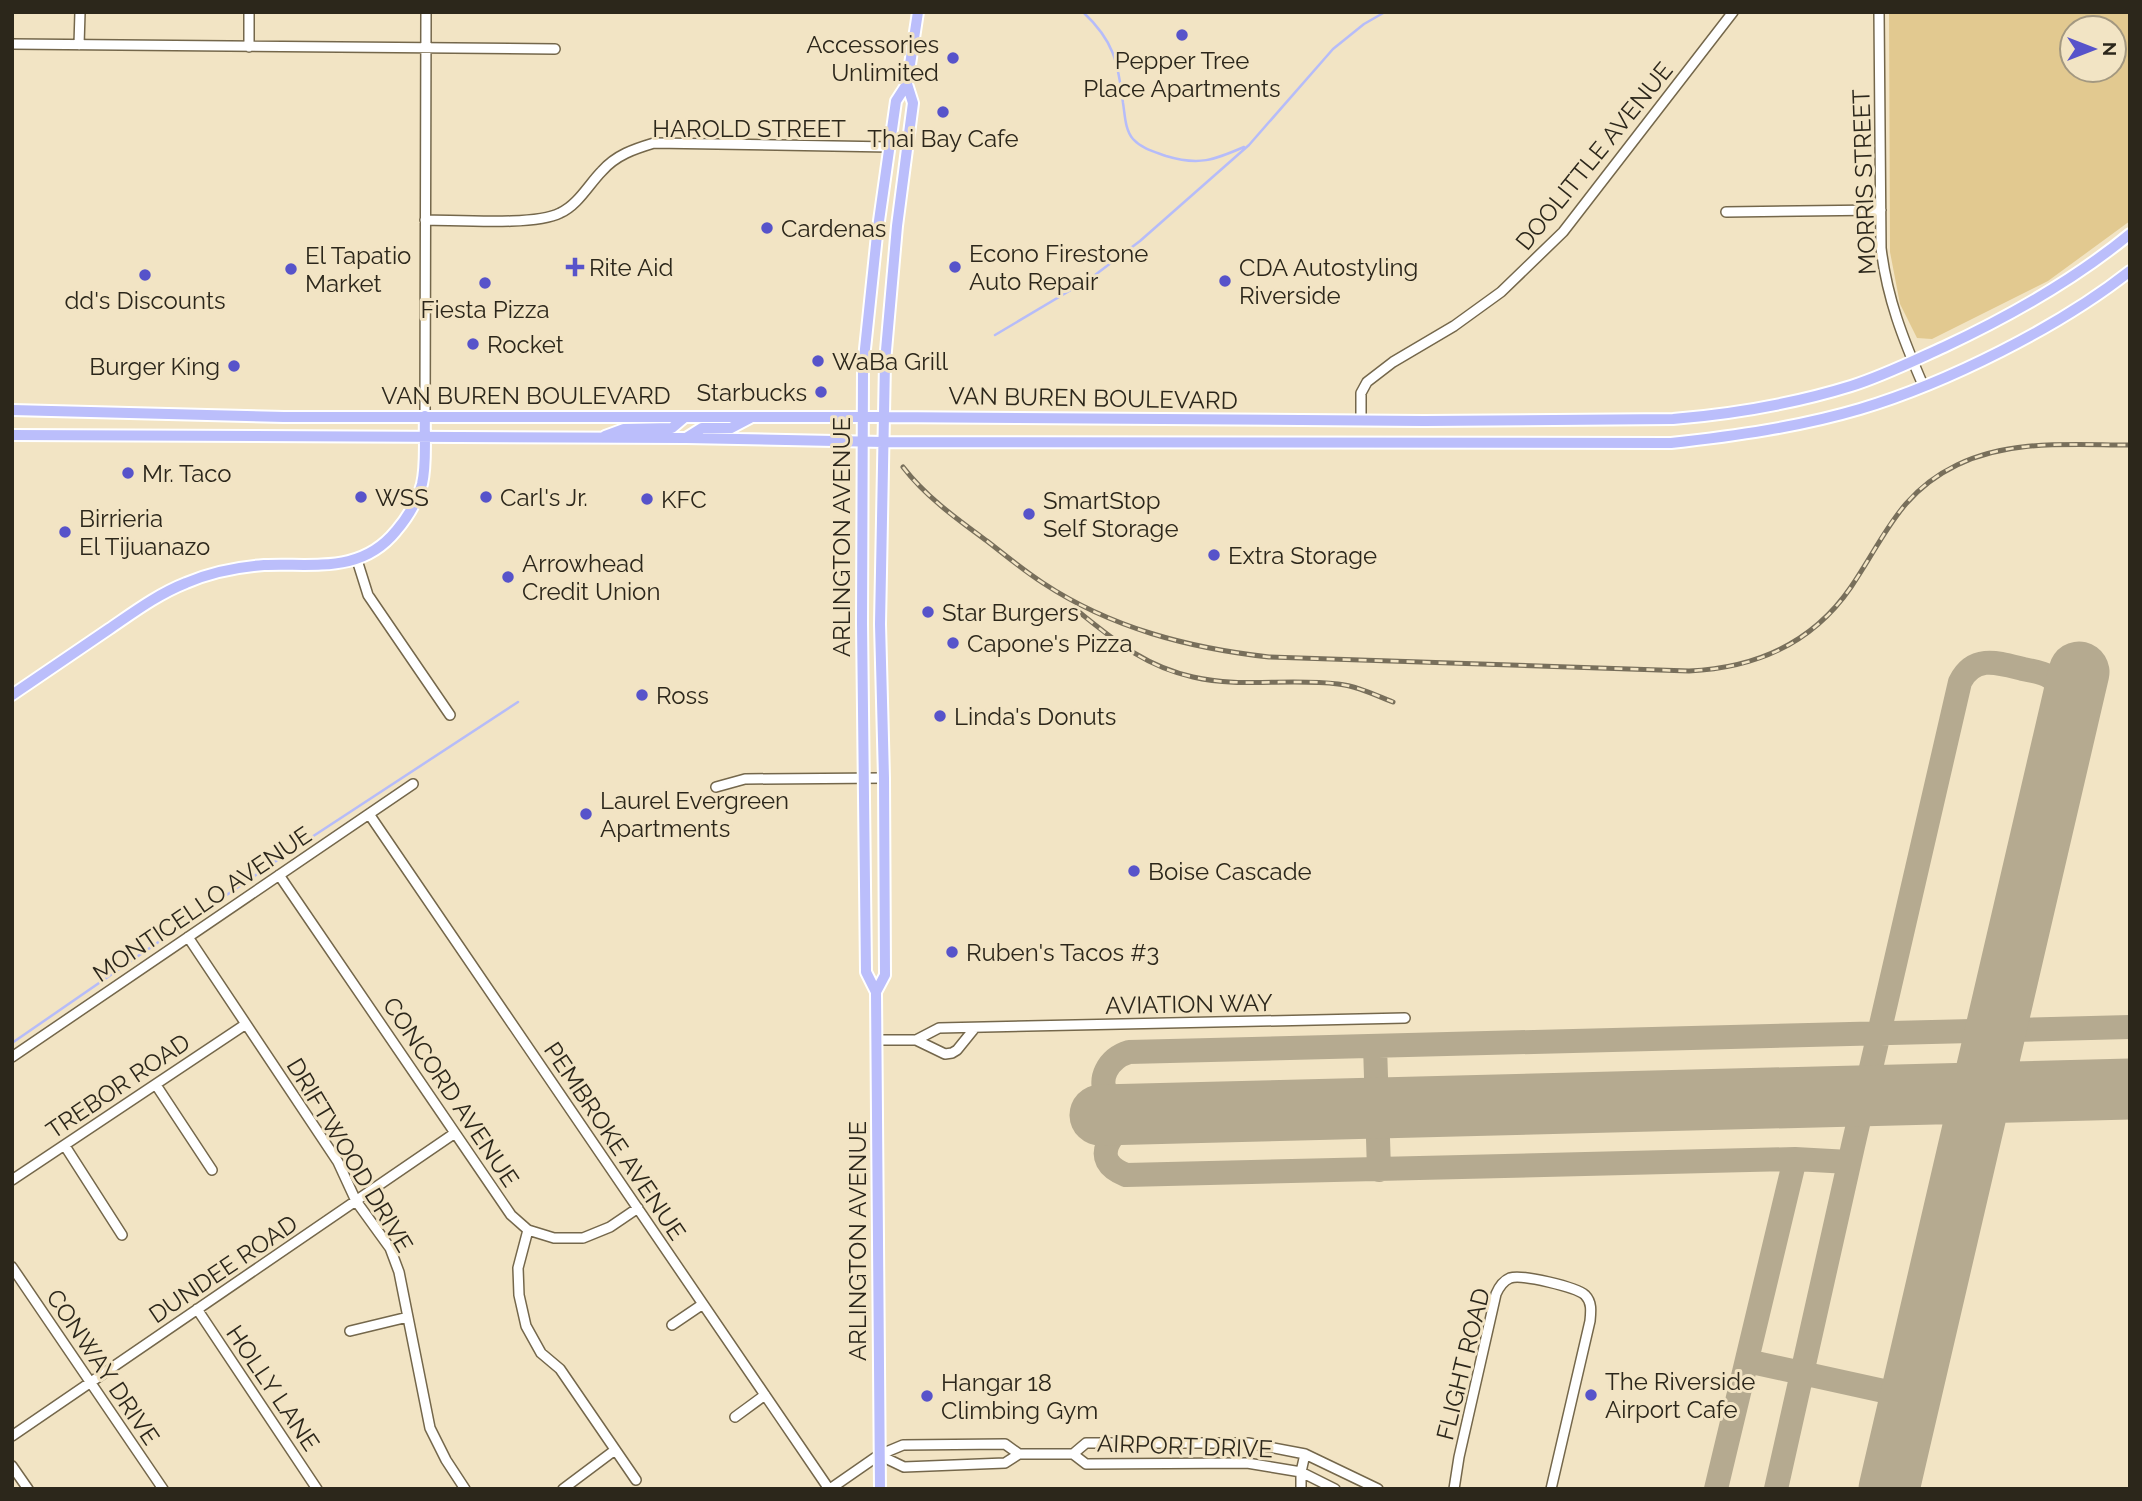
<svg xmlns="http://www.w3.org/2000/svg" width="2142" height="1501" viewBox="0 0 2142 1501" font-family="Raleway,sans-serif">
  <rect width="100%" height="100%" fill="#f2e4c4"/>
  <path fill="#e2c990" fill-rule="evenodd" d="M1889,12H2130V221L2048,281L1932,339L1917,338L1900,304L1890,252ZM2072,28H2114V70H2072Z"/>
  <g fill="none" stroke-linecap="round" stroke-linejoin="round">
    <path stroke="#b6bcf9" stroke-width="2.5" d="M1083,12C1114,41 1118,62 1123,103C1125,115 1125,130 1133,139C1142,149 1155,152 1166,156C1199,166 1214,160 1244,147
      M995,335L1091,278L1140,241L1249,145L1333,49L1364,24L1385,12
      M12,1043L292,850L518,702"/>
    <path stroke="#b5aa90" stroke-width="24" d="M1375,1046L1379,1170
      M1849,1162L1795,1159L1126,1175C1086,1159 1114,1131 1134,1114C1126,1110 1115,1106 1109,1098C1095,1080 1109,1058 1129,1052L2130,1027
      M1747,1361L1911,1397
      M1716,1489L1795,1159
      M1776,1489L1853,1146L1960,682C1974,654 1999,663 2023,669C2032,671 2042,672 2050,677C2058,683 2065,694 2072,702"/>
    <path stroke="#b5aa90" stroke-width="61" d="M1100,1115L2130,1089
      M1889,1489L2079,672"/>
    <defs>
      <path id="minor" d="M1879,12L1881,248C1887,298 1903,339 1923,385
        M12,44L555,49
        M79,45L80,12
        M249,47V12
        M1726,212L1881,210
        M425,220C456,220 535,226 560,213C578,205 589,184 602,171C616,155 634,149 654,143L890,147
        M425,416L426,12
        M1361,421V393L1367,382L1393,362L1454,326L1501,292L1563,232L1733,12
        M357,560L368,595L450,715
        M716,787L745,779L884,778
        M369,814L829,1489
        M279,875L511,1215L528,1230L554,1238H583L610,1227L638,1208
        M188,937L338,1162L356,1201L390,1248L399,1272L430,1428L446,1460L465,1489
        M876,1040H916L945,1054L952,1053L957,1050L974,1029
        M916,1040L939,1028L1405,1018
        M12,1057L413,784
        M156,1085L212,1170
        M65,1146L122,1235
        M12,1180L246,1024
        M528,1230L518,1268L519,1295L526,1326L541,1353L560,1369L636,1480
        M12,1267L163,1489
        M197,1309L317,1489
        M672,1325L703,1304
        M350,1331L408,1317
        M735,1417L765,1395
        M12,1436L455,1133
        M1073,1454L1086,1443H1248L1305,1454L1378,1489
        M879,1455L904,1467L1005,1463L1019,1454H1073L1086,1464L1247,1463L1301,1472L1335,1489
        M12,1466L28,1489
        M563,1489L615,1450
        M830,1489L879,1455L903,1445L1005,1444L1019,1454
        M1301,1489V1472L1305,1454
        M1454,1489L1459,1457L1496,1294C1499,1287 1503,1281 1510,1278C1522,1274 1576,1287 1585,1295C1592,1302 1591,1311 1590,1321L1551,1489"/>
      <path id="major" d="M12,410L284,417H884L1424,421L1673,419C1733,414 1793,404 1851,386C1883,376 1913,361 1944,347C2010,316 2073,281 2130,234
        M12,435L686,438L883,442L1671,443C1735,436 1799,427 1860,409C1947,383 2059,327 2130,271
        M605,436L624,429L672,428L685,417
        M686,438L702,428H731L750,418
        M12,695C44,673 77,651 109,629C134,612 158,594 186,583C211,572 237,567 264,565C314,563 361,574 396,531C408,517 417,502 422,484C427,463 424,438 425,416
        M876,992L885,975L884,778L880,624L885,362L897,226L913,103L907,84
        M880,1489L876,992L866,972L862,623L863,368L877,235L896,101L907,84L918,12"/>
    </defs>
    <use href="#minor" stroke="#74674b" stroke-width="12"/>
    <use href="#major" stroke="#fff" stroke-width="14"/>
    <use href="#minor" stroke="#fff" stroke-width="9"/>
    <use href="#major" stroke="#bbbefb" stroke-width="10"/>
    <defs>
      <path id="rail" d="M903,467C926,497 957,519 987,541C1005,555 1023,570 1043,583C1111,628 1189,648 1269,657L1689,671C1756,668 1812,644 1851,587C1885,537 1899,493 1957,465C2011,439 2071,445 2130,445
        M1074,608C1113,639 1143,666 1193,677C1240,688 1290,678 1338,684C1357,686 1375,695 1393,702"/>
    </defs>
    <use href="#rail" stroke="#786f5b" stroke-width="5"/>
    <use href="#rail" stroke="#f2e4c4" stroke-width="2.5" stroke-dasharray="8" stroke-linecap="butt"/>
  </g>
  <g fill="#5753ca" stroke="#f2e4c4" stroke-width="2.5">
    <circle cx="1182" cy="35" r="7"/>
    <circle cx="953" cy="58" r="7"/>
    <circle cx="943" cy="112" r="7"/>
    <circle cx="767" cy="228" r="7"/>
    <path d="M571.5 256.5h7v7h7v7h-7v7h-7v-7h-7v-7h7z"/>
    <circle cx="955" cy="267" r="7"/>
    <circle cx="291" cy="269" r="7"/>
    <circle cx="145" cy="275" r="7"/>
    <circle cx="1225" cy="281" r="7"/>
    <circle cx="485" cy="283" r="7"/>
    <circle cx="473" cy="344" r="7"/>
    <circle cx="818" cy="361" r="7"/>
    <circle cx="234" cy="366" r="7"/>
    <circle cx="821" cy="392" r="7"/>
    <circle cx="128" cy="473" r="7"/>
    <circle cx="361" cy="497" r="7"/>
    <circle cx="486" cy="497" r="7"/>
    <circle cx="647" cy="499" r="7"/>
    <circle cx="1029" cy="514" r="7"/>
    <circle cx="65" cy="532" r="7"/>
    <circle cx="1214" cy="555" r="7"/>
    <circle cx="508" cy="577" r="7"/>
    <circle cx="928" cy="612" r="7"/>
    <circle cx="953" cy="643" r="7"/>
    <circle cx="642" cy="695" r="7"/>
    <circle cx="940" cy="716" r="7"/>
    <circle cx="586" cy="814" r="7"/>
    <circle cx="1134" cy="871" r="7"/>
    <circle cx="952" cy="952" r="7"/>
    <circle cx="1591" cy="1395" r="7"/>
    <circle cx="927" cy="1396" r="7"/>
  </g>
  <g text-anchor="middle" dominant-baseline="central" stroke-width="6" stroke-linejoin="round" paint-order="stroke">
    <g font-size="24" fill="#2c271b" stroke="#f2e4c4" text-anchor="start">
      <text x="939" y="44" text-anchor="end">Accessories<tspan x="939" dy="28">Unlimited</tspan></text>
      <text x="1182" y="60" text-anchor="middle">Pepper Tree<tspan x="1182" dy="28">Place Apartments</tspan></text>
      <text x="943" y="138" text-anchor="middle">Thai Bay Cafe</text>
      <text x="781" y="228">Cardenas</text>
      <text x="969" y="253">Econo Firestone<tspan x="969" dy="28">Auto Repair</tspan></text>
      <text x="305" y="255">El Tapatio<tspan x="305" dy="28">Market</tspan></text>
      <text x="589" y="267">Rite Aid</text>
      <text x="1239" y="267">CDA Autostyling<tspan x="1239" dy="28">Riverside</tspan></text>
      <text x="145" y="300" text-anchor="middle">dd's Discounts</text>
      <text x="485" y="309" text-anchor="middle">Fiesta Pizza</text>
      <text x="487" y="344">Rocket</text>
      <text x="832" y="361">WaBa Grill</text>
      <text x="220" y="366" text-anchor="end">Burger King</text>
      <text x="807" y="392" text-anchor="end">Starbucks</text>
      <text x="142" y="473">Mr. Taco</text>
      <text x="375" y="497">WSS</text>
      <text x="500" y="497">Carl's Jr.</text>
      <text x="661" y="499">KFC</text>
      <text x="1043" y="500">SmartStop<tspan x="1043" dy="28">Self Storage</tspan></text>
      <text x="79" y="518">Birrieria<tspan x="79" dy="28">El Tijuanazo</tspan></text>
      <text x="1228" y="555">Extra Storage</text>
      <text x="522" y="563">Arrowhead<tspan x="522" dy="28">Credit Union</tspan></text>
      <text x="942" y="612">Star Burgers</text>
      <text x="967" y="643">Capone's Pizza</text>
      <text x="656" y="695">Ross</text>
      <text x="954" y="716">Linda's Donuts</text>
      <text x="600" y="800">Laurel Evergreen<tspan x="600" dy="28">Apartments</tspan></text>
      <text x="1148" y="871">Boise Cascade</text>
      <text x="966" y="952">Ruben's Tacos #3</text>
      <text x="1605" y="1381">The Riverside<tspan x="1605" dy="28">Airport Cafe</tspan></text>
      <text x="941" y="1382">Hangar 18<tspan x="941" dy="28">Climbing Gym</tspan></text>
    </g>
    <g font-size="24" fill="#2c271b" stroke="#f2e4c4">
      <text x="749" y="128">HAROLD STREET</text>
      <text transform="translate(1594 156) rotate(-51)">DOOLITTLE AVENUE</text>
      <text transform="translate(1864 182) rotate(-92)">MORRIS STREET</text>
      <text x="526" y="395">VAN BUREN BOULEVARD</text>
      <text transform="translate(1093 398) rotate(1)">VAN BUREN BOULEVARD</text>
      <text transform="translate(841 537) rotate(-90)">ARLINGTON AVENUE</text>
      <text transform="translate(202 904) rotate(-34)">MONTICELLO AVENUE</text>
      <text transform="translate(1189 1004) rotate(-1)">AVIATION WAY</text>
      <text transform="translate(118 1086) rotate(-34)">TREBOR ROAD</text>
      <text transform="translate(451 1092) rotate(56)">CONCORD AVENUE</text>
      <text transform="translate(615 1141) rotate(56)">PEMBROKE AVENUE</text>
      <text transform="translate(350 1155) rotate(59)">DRIFTWOOD DRIVE</text>
      <text transform="translate(857 1241) rotate(-90)">ARLINGTON AVENUE</text>
      <text transform="translate(223 1269) rotate(-34)">DUNDEE ROAD</text>
      <text transform="translate(1463 1364) rotate(-76)">FLIGHT ROAD</text>
      <text transform="translate(103 1367) rotate(56)">CONWAY DRIVE</text>
      <text transform="translate(273 1388) rotate(56)">HOLLY LANE</text>
      <text transform="translate(1185 1446) rotate(2)">AIRPORT DRIVE</text>
    </g>
  </g>
  <rect width="2142" height="1501" fill="none" stroke="#2c271b" stroke-width="28"/>
  <g transform="translate(2093 49) rotate(90)"><circle r="33" fill="#f2e4c4" stroke="#a39880" stroke-width="2"/>
  <path d="M0-5L12 26L0 18L-12 26Z" fill="#5753ca"/>
  <text y="-10" font-size="19" font-weight="bold" text-anchor="middle" fill="#2c271b">N</text>
  </g>
</svg>
